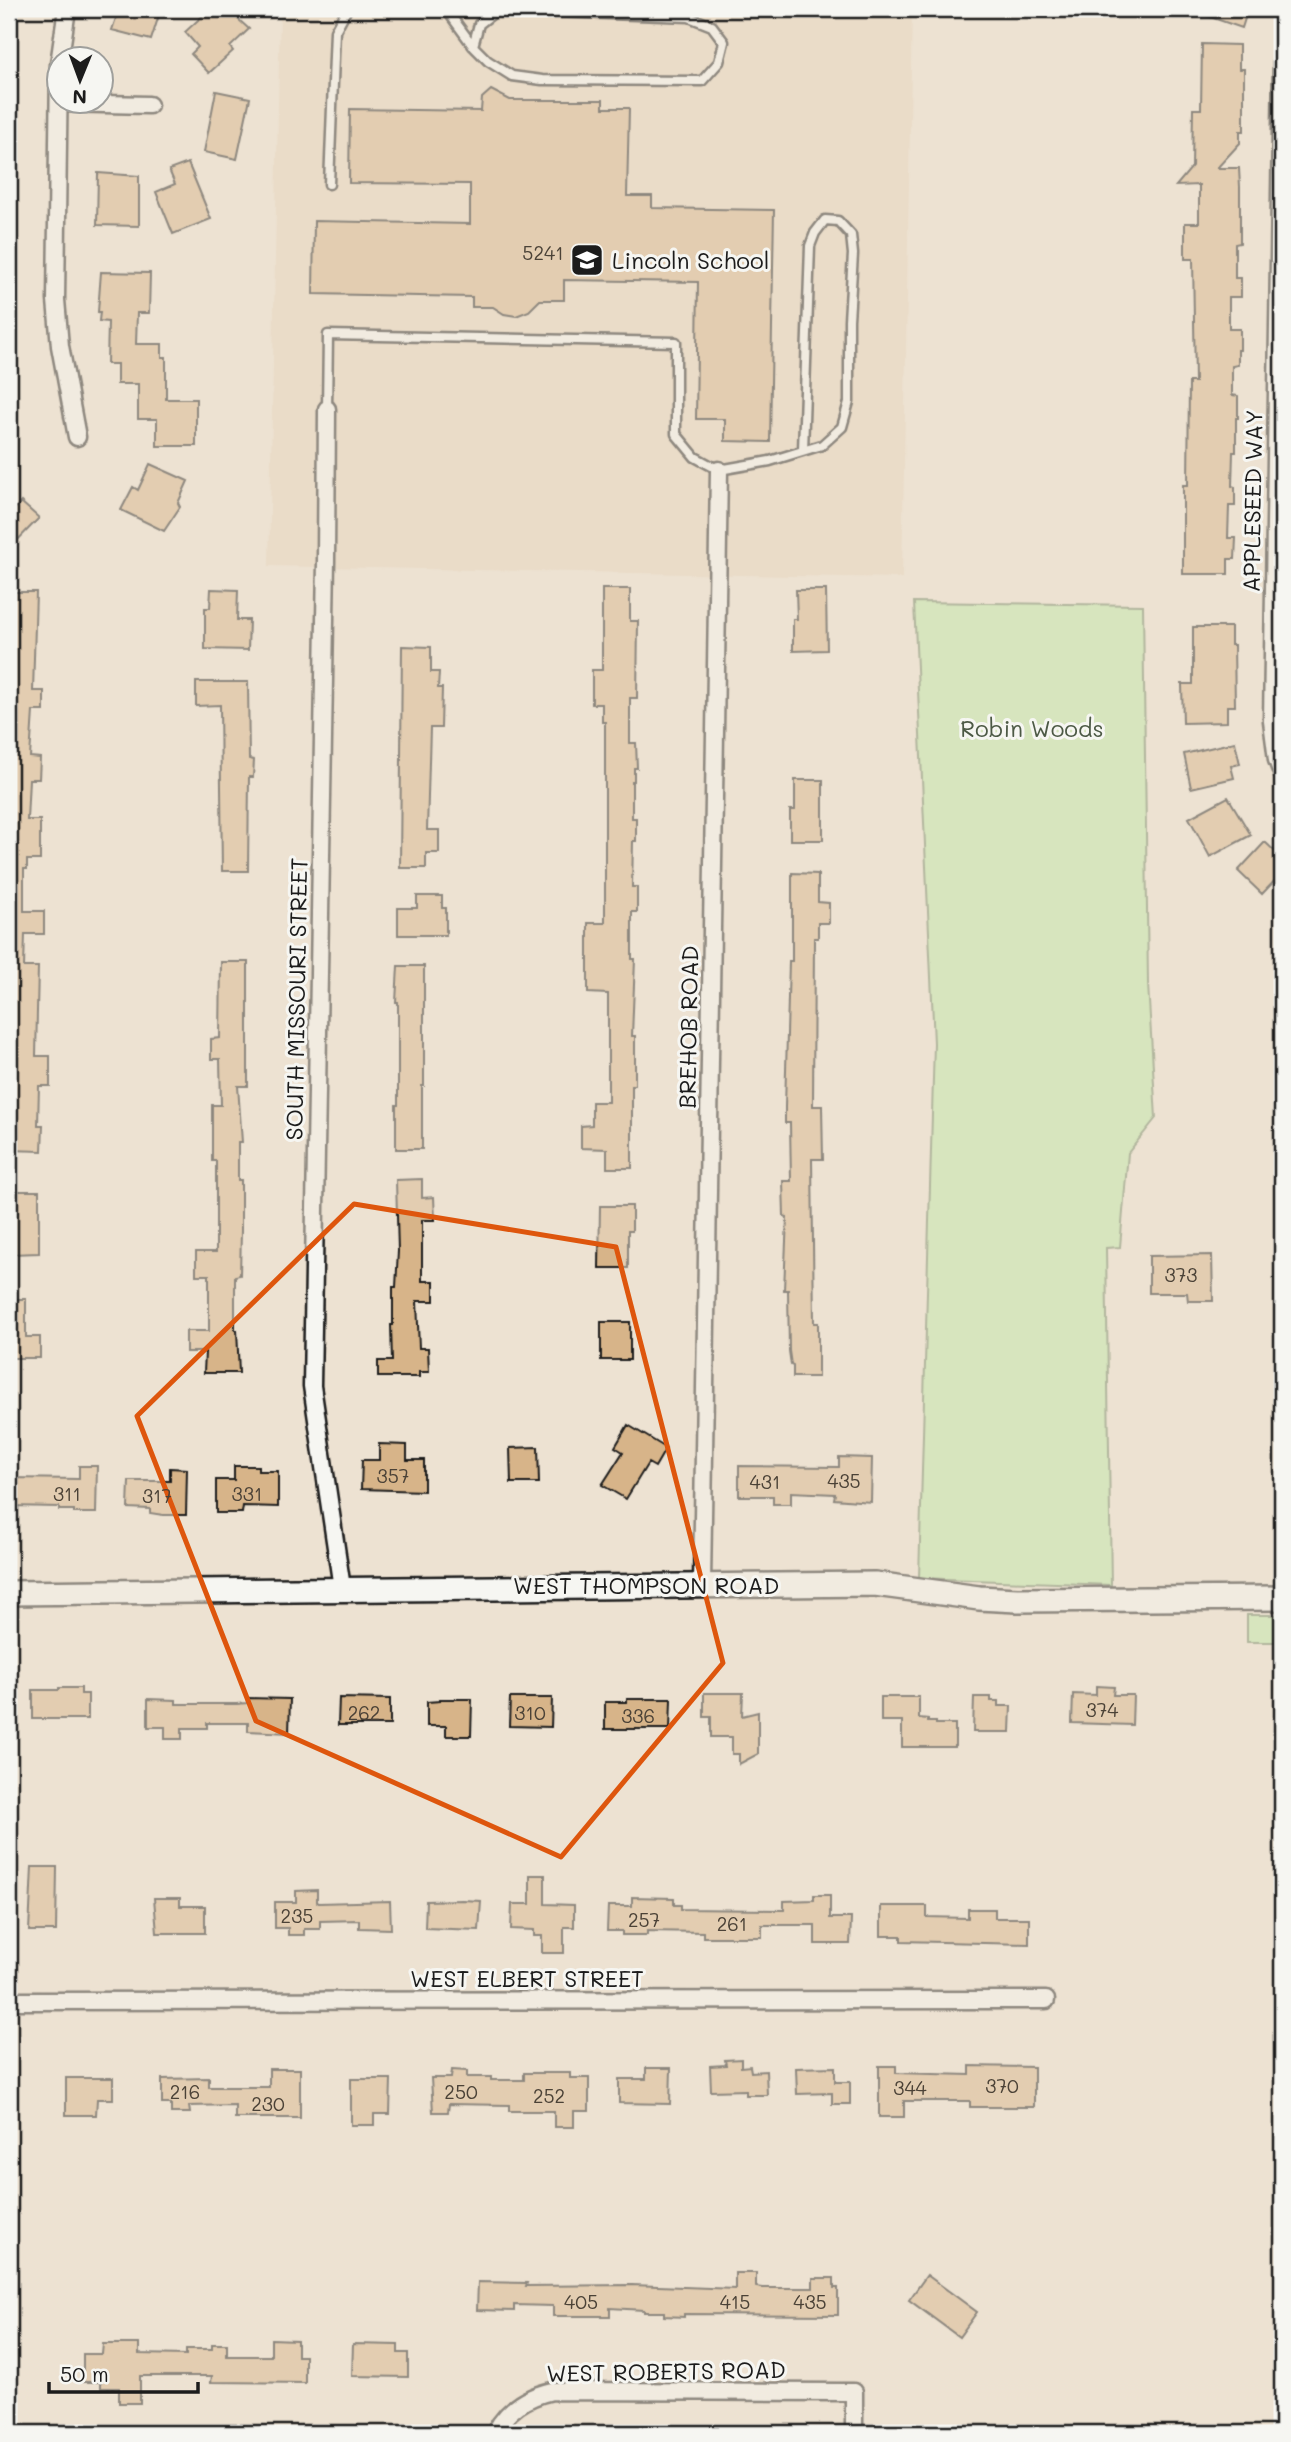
<svg xmlns="http://www.w3.org/2000/svg" width="1291" height="2442" viewBox="0 0 1291 2442" font-family="Mali,sans-serif">
  <rect width="100%" height="100%" fill="#ede2d2"/>
  <filter id="ink" filterUnits="userSpaceOnUse"><feTurbulence type="fractalNoise" baseFrequency=".0143" numOctaves="2"/><feDisplacementMap in="SourceGraphic" scale="14" xChannelSelector="R" yChannelSelector="G"/><feConvolveMatrix kernelMatrix="1 2 1 2 8 2 1 2 1" color-interpolation-filters="sRGB"/></filter>
  <g filter="url(#ink)">
    <path fill="#e6d4bc" d="M280,9H912L902,578L269,566Z"/>
    <path fill="#bce8a6" stroke="#6c8261" stroke-width="2" d="M914,602L1143,605L1148,984L1156,1118L1128,1153L1120,1247L1106,1248L1111,1585L919,1578L934,1043Z
      M1247,1615H1282V1642H1247Z"/>
    <path fill="#d7b489" stroke="#1c1c1c" stroke-width="2" d="M119,9H161L151,40L112,30Z
      M210,9H227L249,29L230,47L233,51L209,73L191,54L198,47L185,32Z
      M1193,9H1248L1242,28L1193,11Z
      M1202,44L1239,45V69H1244V131H1240V143L1217,168H1239L1240,187V243L1235,244V278H1241V297H1229V329H1240V350H1238V365L1232,366V395L1238,396V418H1236V452H1233L1232,486L1235,487V506H1229L1228,538H1236L1235,559H1228V574H1183V485H1188L1189,382H1195L1193,259H1185V223H1199V185L1176,186L1192,167L1193,109H1201Z
      M491,90L510,100H603V108H629L627,196H652V208L774,210L770,442L725,441V419H696L698,282L564,280V300H540L529,311L516,316L504,314L493,307H472V297L313,294L314,221L470,224V184L349,183L350,109L481,111L482,98Z
      M216,91L250,98L237,159L204,152Z
      M188,163L211,219L173,234L156,192L175,184L169,170Z
      M98,173L139,176V226L97,225Z
      M101,272L150,273L149,313H137L136,344H162V357H166V399H196V446H157V419H138V384H117V364H107L108,322L99,321L100,312H98Z
      M150,464L188,481L178,503L180,507L164,531L121,510L133,487L138,490Z
      M21,502L39,518L9,549V515Z
      M211,589L238,590L237,620H249L248,650L205,649V608H210Z
      M602,589H630V621H638L637,698H630V743H636L637,768H634V781H632V818H636V841H633L632,887H637V912H632V959H635L632,1036H635V1085H632V1168H607V1149L581,1148V1126L592,1125V1102H608V994L588,993V923H605V722H602V704H592V670H602Z
      M796,590H826L827,650L793,651V619H797Z
      M12,592H36L33,691H44V711H33L30,757L40,758L39,779H29L27,820H40V860H27V869H24V911H44V934H25L24,967H38L36,1056H50V1086H39L38,1125H43L42,1151L9,1150V1124H14L15,1087H9V627H12Z
      M1193,627H1231V645H1234L1235,706H1227V722L1183,723L1182,684H1193Z
      M402,646L431,647V672H439L438,688H442L441,728H430L427,830H439V853H426V868H400Z
      M196,682H248L249,759L254,760L253,777H249L248,871H222L220,705L196,706Z
      M1235,742L1240,764L1231,766L1234,778L1191,788L1184,754Z
      M795,780H823V840H790V810H795Z
      M1228,797L1251,835L1210,857L1189,818Z
      M1265,842L1282,858V873L1262,894L1238,871Z
      M792,873L818,874V902L829,903V923H818V938H814L813,1106H822L823,1159H812L814,1323H818V1377H793V1366L791,1365L789,1351L788,1290H784L787,1217L784,1216L783,1181H791L790,1123H785V1107L789,961H792Z
      M417,896H442V908H446V935H398V908H417Z
      M221,962H248V1086H238L242,1142H238V1180H241V1231L240,1275L235,1276V1330H237L239,1373H204L205,1352H186V1331H209V1275H196V1252H216V1161H212V1105H221L220,1059H211V1039L220,1038Z
      M398,966H424V1086H422V1149H396V1105H398V1002H396Z
      M422,1179V1198L434,1197L435,1220H422V1281H434V1301H417L419,1348H428L429,1372H419V1377H378V1361H392L391,1325H393V1287H396L398,1251L396,1180Z
      M13,1191H39V1253L11,1254V1229H14Z
      M600,1206H632V1231H628V1268H599Z
      M1212,1255L1213,1301H1188L1187,1293H1149V1256Z
      M9,1299H26V1337H40V1358H9Z
      M601,1322H630V1360H601Z
      M628,1425L666,1448L655,1467L648,1463L626,1499L602,1485L623,1452L615,1447Z
      M379,1444L407,1445V1460H424V1491L361,1489L362,1460H379Z
      M538,1447L539,1483H511L510,1448Z
      M839,1457L872,1458L871,1502L834,1499L835,1494L791,1492V1504H773V1496H739V1466L839,1467Z
      M79,1466H97L96,1513H74V1510H59V1507L9,1506V1478L79,1479Z
      M234,1466H258V1471H278V1507L243,1506L242,1513H216V1480H234Z
      M170,1468L187,1469L186,1515H163L150,1513V1509L128,1508L129,1481H170Z
      M1096,1686L1114,1687L1113,1695H1133L1132,1725L1072,1723L1073,1694L1096,1695Z
      M59,1688H81V1694H88V1719H33V1690H59Z
      M704,1693H743L742,1716L758,1712V1754L739,1764V1754H732V1737H711V1717H704Z
      M881,1697H919V1718L928,1719V1722H936V1724H955V1747H902V1721H881Z
      M974,1697H991V1701H998V1706H1011L1010,1732H973Z
      M247,1698L290,1699L289,1733L248,1731V1723H207V1728H182V1739H165V1727H148V1699L176,1700V1704H237L247,1703Z
      M339,1698L390,1699V1725H338Z
      M510,1698H552L551,1727L509,1726Z
      M440,1699H472L471,1736H446V1726H427V1702L440,1701Z
      M627,1699H671L670,1729H605V1702H627Z
      M32,1867H57L56,1931H29Z
      M530,1875H545V1904L574,1905V1927H564V1953H542V1936H534V1930L511,1929L512,1904H530Z
      M317,1890V1902L319,1903L390,1901L391,1929L359,1928V1920L320,1921V1929H304V1935H288V1928H275V1902H296V1891Z
      M814,1895H830V1918H851L850,1944H815V1925H762V1937H703V1932L647,1931V1935H622V1931H607L608,1906H632V1897L674,1898V1905H681V1909L784,1910V1901L814,1900Z
      M154,1898H180V1906H205V1933H157Z
      M462,1900L481,1901L479,1930L425,1928L426,1901Z
      M881,1906H927V1917L968,1918V1909H995V1918H1029V1944L901,1941V1936H881Z
      M741,2059V2067L750,2066L751,2072L766,2071L767,2095H746V2090L711,2091L710,2066L726,2065L725,2060Z
      M879,2066H896V2073L970,2075V2066L1034,2067V2107H970V2101H904V2117H879Z
      M835,2067V2082H850V2104H832V2093L797,2094L796,2068Z
      M646,2068H671L670,2104L619,2103V2079H646Z
      M269,2069H300V2118H235V2105L189,2106L190,2113H171V2104H162V2079L209,2078V2087H269Z
      M452,2070L467,2071V2077H491V2080H524V2073H570V2078H589V2111H574V2127H554V2111H509V2105L449,2104L448,2112H433L431,2078H451Z
      M66,2078H113V2099H97L96,2115H66Z
      M351,2079H391L390,2114H374V2125H351Z
      M735,2273H756V2287L762,2288H813V2278H834V2288H838V2315L684,2314V2317L664,2316V2312H644V2310L610,2308V2316H553V2306L514,2305V2311L477,2310L478,2282L527,2283L526,2286L632,2285L735,2289Z
      M927,2275L977,2312L959,2337L909,2300Z
      M271,2339L297,2340V2356H305V2383L211,2382L212,2376H140V2403H119V2388H101V2382H83V2354H102L103,2344H139V2354L186,2355V2349H212V2344H227V2356H271Z
      M353,2344L398,2345V2353H408V2377L352,2376Z"/>
    <g fill="none" stroke-linecap="round" stroke-linejoin="round">
      <defs>
        <path id="lane" d="M446,9L473,46L488,61L512,76L542,80L702,81L719,62L724,42L712,26L689,17L497,10L479,24L473,46
          M329,184L335,31L347,9
          M327,409L328,335L676,342V434L695,457L719,470L770,461L822,445L842,427L849,402V320L853,254L851,235L838,221L825,220L815,233L810,246L803,450"/>
        <path id="street" d="M67,9L59,64L56,300L60,346L77,437
          M1282,61L1272,721L1277,760L1282,773
          M59,103L149,105
          M327,409L326,561L312,1386L342,1588
          M702,1584L719,470
          M9,2001L1046,2000
          M495,2433C507,2409 526,2397 552,2391L854,2392V2433"/>
        <path id="secondary" d="M9,1593L875,1584L979,1598L1017,1600L1282,1598"/>
      </defs>
      <use href="#lane" stroke="#1c1c1c" stroke-width="13"/>
      <use href="#street" stroke="#1c1c1c" stroke-width="21"/>
      <use href="#secondary" stroke="#1c1c1c" stroke-width="28"/>
      <use href="#lane" stroke="#f6f6f2" stroke-width="8"/>
      <use href="#street" stroke="#f6f6f2" stroke-width="16"/>
      <use href="#secondary" stroke="#f6f6f2" stroke-width="23"/>
    </g>
  </g>
  <path d="M0 0H1291V2442H0ZM354,1204L616,1247L723,1663L561,1857L256,1721L137,1416Z" fill="#ede2d2" fill-opacity=".55" fill-rule="evenodd"/>
  <path fill="none" stroke="#de560d" stroke-width="5" stroke-linejoin="round" d="M354,1204L616,1247L723,1663L561,1857L256,1721L137,1416Z"/>
  <defs>
    <symbol id="school-square" viewBox="-11 -11 22 22"><rect x="-9" y="-9" width="18" height="18" rx="4" fill="#1c1c1c" stroke="#f6f6f2"/><path d="M0-5L7-2L0 1L-7-2ZM-4 1L0 2.5L4 1V4Q0 6-4 4Z" fill="#fff"/></symbol>
  </defs>
  <g fill-rule="evenodd">
    <use href="#school-square" x="568" y="241" width="38" height="38"/>
  </g>
  <g text-anchor="middle" dominant-baseline="central" stroke-width="6" stroke-linejoin="round" paint-order="stroke">
    <g font-size="19" fill="#4b4237">
      <text x="543" y="252">5241</text>
      <text x="1181" y="1274">373</text>
      <text x="393" y="1475">357</text>
      <text x="844" y="1480">435</text>
      <text x="765" y="1481">431</text>
      <text x="67" y="1493">311</text>
      <text x="247" y="1493">331</text>
      <text x="157" y="1495">317</text>
      <text x="1102" y="1709">374</text>
      <text x="364" y="1712">262</text>
      <text x="530" y="1712">310</text>
      <text x="638" y="1715">336</text>
      <text x="297" y="1915">235</text>
      <text x="644" y="1919">257</text>
      <text x="732" y="1923">261</text>
      <text x="1002" y="2085">370</text>
      <text x="910" y="2087">344</text>
      <text x="185" y="2091">216</text>
      <text x="461" y="2091">250</text>
      <text x="549" y="2095">252</text>
      <text x="268" y="2103">230</text>
      <text x="581" y="2301">405</text>
      <text x="735" y="2301">415</text>
      <text x="810" y="2301">435</text>
    </g>
    <g font-size="23" fill="#1c1c1c" stroke="#f6f6f2" text-anchor="start">
      <text x="612" y="260">Lincoln School</text>
    </g>
    <g font-size="23" fill="#1c1c1c" stroke="#f6f6f2">
      <text transform="translate(1252 501) rotate(-89)">APPLESEED WAY</text>
      <text transform="translate(296 999) rotate(-89)">SOUTH MISSOURI STREET</text>
      <text transform="translate(688 1027) rotate(-89)">BREHOB ROAD</text>
      <text x="646" y="1585">WEST THOMPSON ROAD</text>
      <text x="527" y="1978">WEST ELBERT STREET</text>
      <text transform="translate(666 2371) rotate(-1)">WEST ROBERTS ROAD</text>
    </g>
    <g font-size="23" fill="#4c5945" stroke="#f6f6f2">
      <text x="1032" y="728">Robin Woods</text>
    </g>
  </g>
  <rect width="1291" height="2442" fill="none" stroke="#f6f6f2" stroke-width="35"/>
  <rect x="18" y="18" width="1256" height="2407" fill="none" stroke="#1c1c1c" stroke-width="2.5" filter="url(#ink)"/>
  <g transform="translate(80 80) rotate(181)"><circle r="33" fill="#f6f6f2" stroke="#9f9f9c" stroke-width="2"/>
  <path d="M0-5L12 26L0 18L-12 26Z" fill="#1c1c1c"/>
  <text y="-10" font-size="19" font-weight="bold" text-anchor="middle" fill="#1c1c1c">N</text>
  </g>
  <path d="M49 2382v10h149v-10" fill="none" stroke="#1c1c1c" stroke-width="3.5"/>
  <text x="60" y="2382" font-size="21" fill="#1c1c1c" stroke="#f6f6f2" stroke-width="5" paint-order="stroke">50 m</text>
</svg>
